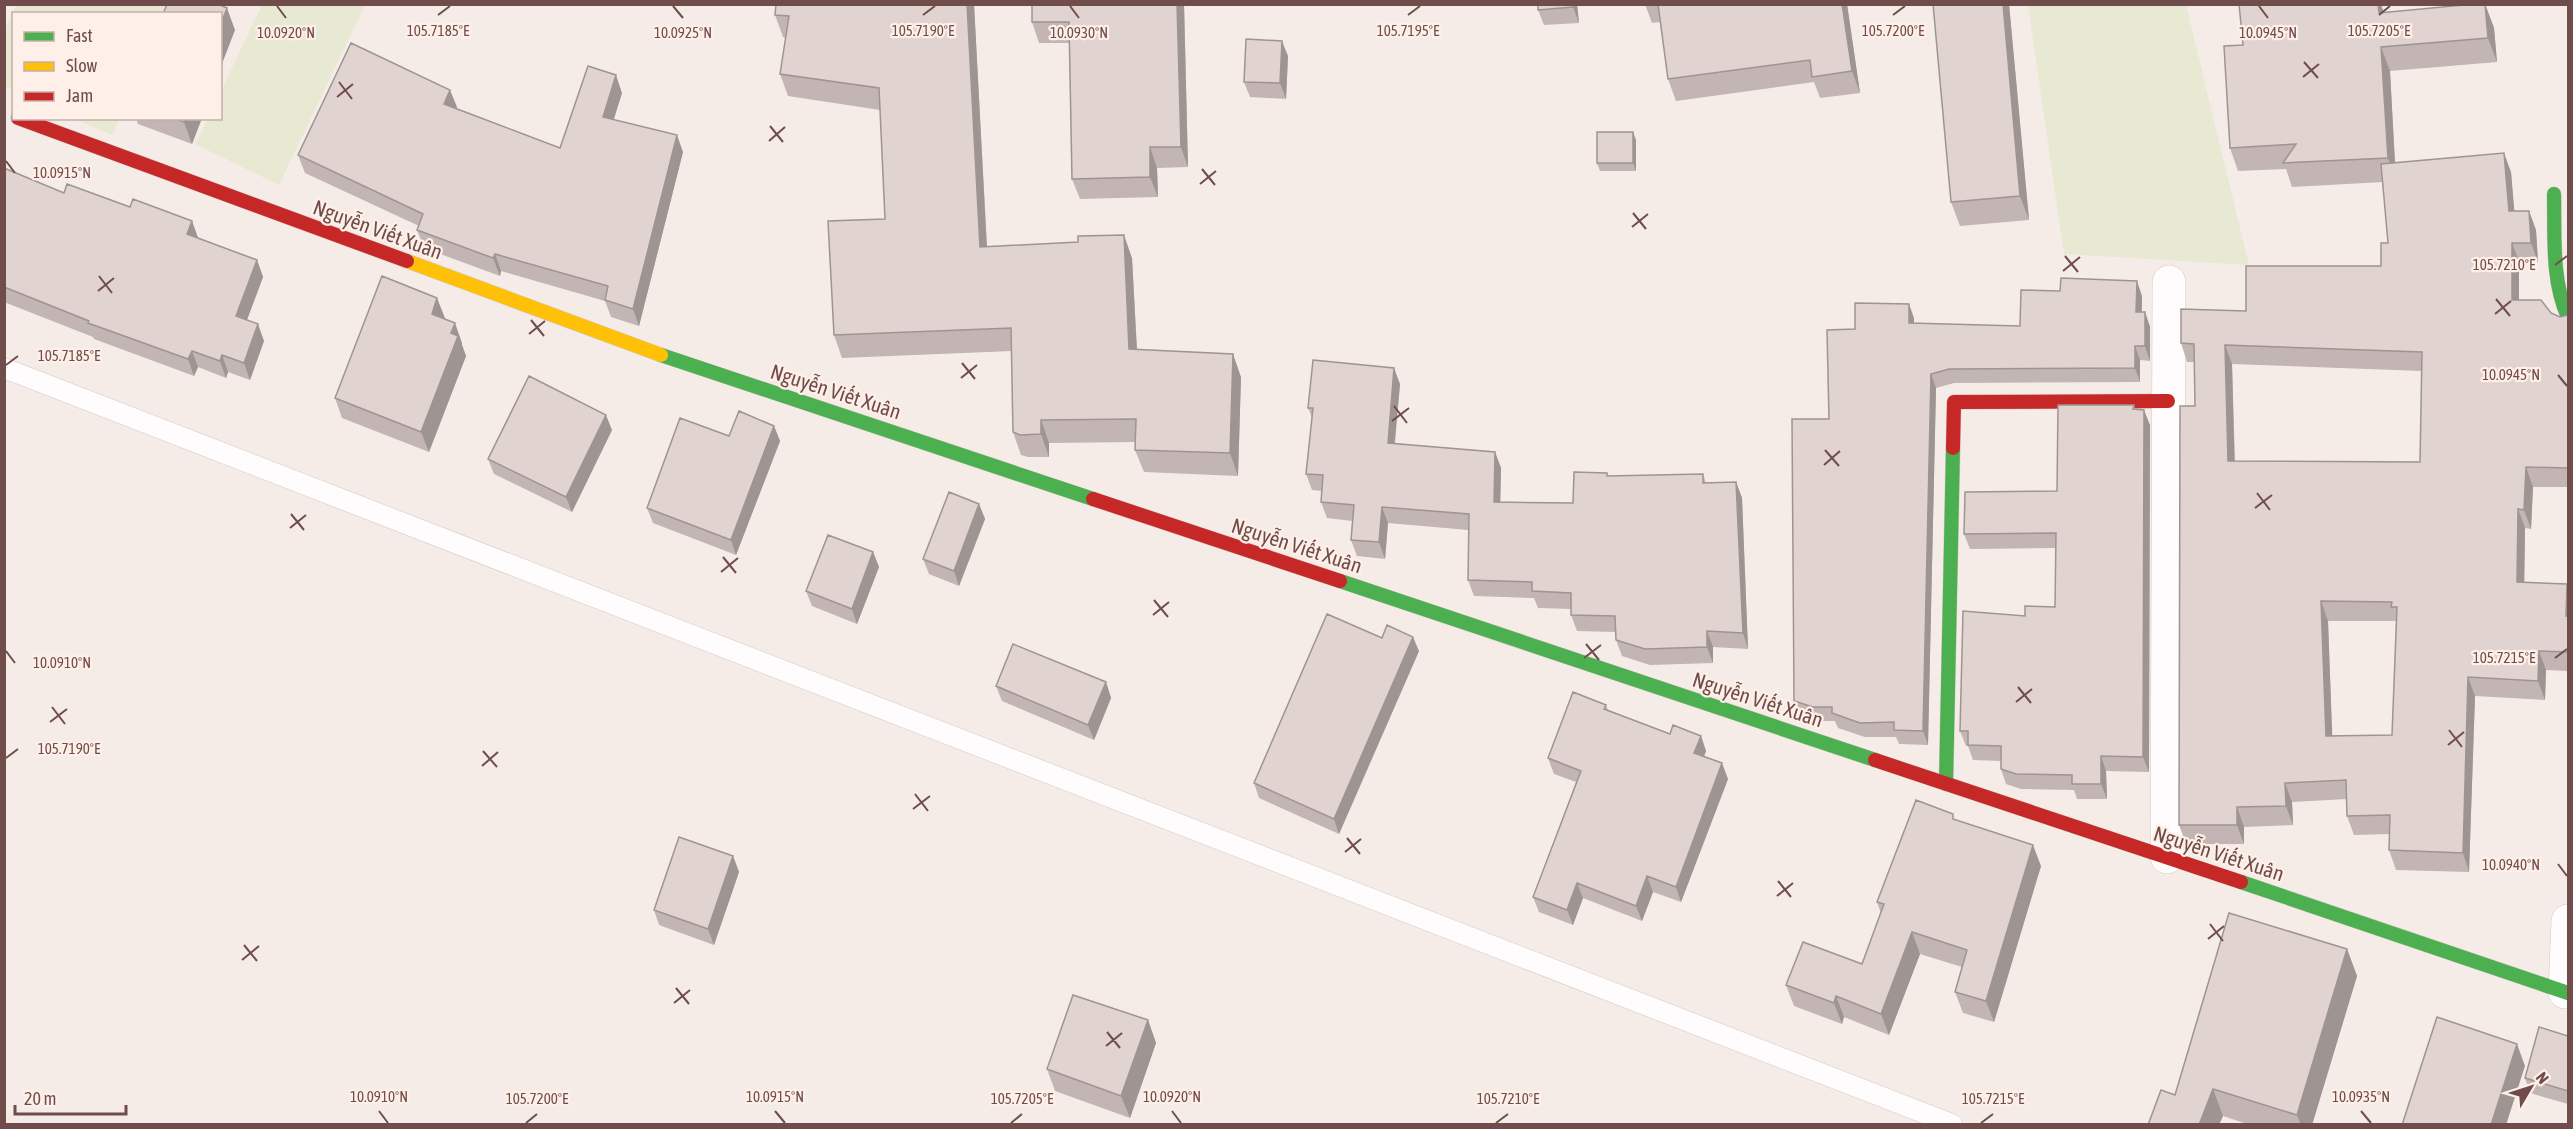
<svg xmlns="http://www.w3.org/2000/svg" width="2573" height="1129" viewBox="0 0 2573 1129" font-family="'Asap Condensed',sans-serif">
  <rect width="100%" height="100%" fill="#f5ece8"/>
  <path fill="#e7e9d3" d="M16,5H170L166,13L14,14L13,90L5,86V30Z
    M262,5H365L279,185L195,144L208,119L220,118L221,91Z
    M2028,5H2186L2249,265L2064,254Z
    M75,119H119L112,135Z"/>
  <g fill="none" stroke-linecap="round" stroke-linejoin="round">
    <defs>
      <path id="lane" d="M4,368L1952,1124"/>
      <path id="street" d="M2167,857L2169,282
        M2565,992L2568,921"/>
      <path id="fast" d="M2554,194C2555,234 2551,280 2568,317
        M661,355L1093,499
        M1340,581L1875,760
        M1946,784L1953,448
        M2241,882L2568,993"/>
      <path id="slow" d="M407,261L661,355"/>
      <path id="jam" d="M18,118L407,261
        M1953,448L1954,402L2168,401
        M1093,499L1340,581
        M1875,760L2241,882"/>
    </defs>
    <use href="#lane" stroke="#d4c8c5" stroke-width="21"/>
    <use href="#street" stroke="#d4c8c5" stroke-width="34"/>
    <use href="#fast" stroke="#d4c7c4" stroke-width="15"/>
    <use href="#slow" stroke="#d4c7c4" stroke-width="15"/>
    <use href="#jam" stroke="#d4c7c4" stroke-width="15"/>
    <use href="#lane" stroke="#fefcfc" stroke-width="20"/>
    <use href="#street" stroke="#fefcfc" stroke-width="33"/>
    <use href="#fast" stroke="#4caf50" stroke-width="14"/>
    <use href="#slow" stroke="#ffc107" stroke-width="14"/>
    <use href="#jam" stroke="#c62828" stroke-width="14"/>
  </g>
  <path fill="#c2b5b3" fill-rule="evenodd" d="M974,4L987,246L1132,258L1137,349L1241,377L1238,476L1144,472L1135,450L1136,442L1049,443V457H1028L1021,455L1013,432L1012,351L842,358L834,335L885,219L880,110L788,96L780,74L786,38L783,37L775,15Z
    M1184,4L1188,167L1157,168L1158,197L1080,199L1072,179L1069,43H1039L1032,22Z
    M1577,4L1579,23L1544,25L1538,10Z
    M1645,4H1847L1860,93L1820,98L1814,82L1676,101L1668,79L1660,22L1652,23Z
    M2009,4L2029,220L1960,226L1951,202Z
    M2485,4L2494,28L2497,62L2390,71L2395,163L2511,172L2514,211H2529L2536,230L2538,262H2519V300L2560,317L2568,315V487H2533L2531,529L2525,528L2524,582L2568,589V671L2546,670L2545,700L2475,696L2469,872L2396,870L2389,850L2390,834L2354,835L2347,816V799L2292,802L2293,825L2244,827V844H2186L2179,825L2195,406V362H2187L2181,343L2246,311L2381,266L2388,243L2383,182L2292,187L2286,169L2238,171L2230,148L2243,45L2384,12ZM2232,364L2422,371L2420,462L2235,461ZM2328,621H2396L2392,735L2332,736Z
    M1288,56L1286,99L1250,97L1244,82Z
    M622,93L613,120L683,152L639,326L611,317L605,301L501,271L500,276L424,248L417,230L419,226L305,173L298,155L457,107L456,108L560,148Z
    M136,118H202L192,144L138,124Z
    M1636,140V171H1600L1597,163Z
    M4,168L64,193L192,221L198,238L257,260L263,277L247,320L264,341L250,380L228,372L226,378L198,367L194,376L94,339L93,337L4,302Z
    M2142,296V312H2145L2150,327V361L2140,360V382L1954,383L1936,388L1928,745L1899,744L1896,737H1865L1838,728L1835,721H1818L1799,715L1794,701L1829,419L1855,329L1914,318V323L2020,326Z
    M437,298L444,319L462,343V345L466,356L429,452L342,418L335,398Z
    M1400,384L1395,444L1495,452L1501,468L1500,502L1573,503L1608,476L1703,474L1706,483L1736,482L1742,498L1748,649L1713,647V663L1650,665L1622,656L1616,640V632L1577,631L1571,615V609L1538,608L1534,598L1474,596L1468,580V530L1388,523L1385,559L1357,556L1351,540L1352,521L1327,518L1321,502L1322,491L1312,490L1306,474L1312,417L1308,408Z
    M2134,405L2135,409L2150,425L2149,772L2106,771L2107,799H2077L2074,790L2021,789L2006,784L2001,769V761L1973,760L1968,746H1966L1960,731L2025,616L2055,607L2056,548L1970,549L1964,534L2057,491Z
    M774,426L780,441L736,555L653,523L647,508L729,436Z
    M612,430L572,512L494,474L488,459Z
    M979,504L985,519L959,586L929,574L923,559Z
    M873,552L879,567L857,624L812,606L806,591Z
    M1382,638L1419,651L1339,834L1259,798L1254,783Z
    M1106,682L1111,698L1094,740L1002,701L996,686Z
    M1606,705L1608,710L1670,734L1701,736L1706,751L1704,757L1728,779L1681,902L1653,892L1642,921L1583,898L1573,925L1539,912L1533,897L1576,782L1554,774L1548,758Z
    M1955,820L2041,866L1994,1022L1963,1013L1955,992L1962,967L1920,954L1889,1035L1844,1017L1842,1024L1794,1006L1786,985L1862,964L1881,913L1877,902Z
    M733,856L739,872L714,945L659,925L654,910Z
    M2347,949L2357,976L2312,1125H2250L2223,1116L2175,1095Z
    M1148,1020L1156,1043L1130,1118L1055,1091L1047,1069Z
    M2568,1036V1104L2530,1093L2525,1078Z"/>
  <path fill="#9e9492" d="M967,4H974L988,269L980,247Z
    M1177,4H1184L1188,167L1181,147Z
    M1573,4H1577L1579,23L1573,7Z
    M1842,4H1847L1860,93L1852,71Z
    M2003,4H2009L2029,220L2020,196Z
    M2378,4H2381L2386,19L2379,13Z
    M2485,4L2494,28L2497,62L2488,38Z
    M227,8L235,30L220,69V26Z
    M1282,41L1288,56L1286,99L1280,83Z
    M2381,47L2390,71L2396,182L2388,158Z
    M616,75L622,93L609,135L603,117Z
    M450,90L457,107L450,121L444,104Z
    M186,118H202L192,144L184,122Z
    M1633,132L1636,140V171L1633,163Z
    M677,135L683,152L639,326L633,309Z
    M1150,147L1157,168L1158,197L1150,177Z
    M2504,153L2511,172L2516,230L2509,211Z
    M2529,211L2536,230L2538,262L2531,243Z
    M192,221L198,238L193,251L187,234Z
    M1124,235L1132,258L1138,372L1129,349Z
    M2512,243L2519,262V319L2512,300Z
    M495,254L501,271L500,276L493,258Z
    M257,260L263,277L242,333L236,316Z
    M2137,281L2142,296L2141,327L2136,312Z
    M437,298L445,318L439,334L432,314Z
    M1909,304L1914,318V337L1909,323Z
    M2145,312L2150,327V361L2145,346Z
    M455,323L462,343V345L466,356L429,452L421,432Z
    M258,324L264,341L250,380L244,363Z
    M2225,345L2232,364L2235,480L2228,461Z
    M2135,346L2140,360V382L2135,368Z
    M192,351L198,367L194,376L188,359Z
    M1233,354L1241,377L1238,476L1230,453Z
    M222,355L228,372L226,378L220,361Z
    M1394,368L1400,384L1393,459L1388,443Z
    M1931,374L1936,388L1928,745L1923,731Z
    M2144,410L2150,425L2149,772L2143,757Z
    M606,415L612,430L572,512L566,497Z
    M1041,420L1049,443V457L1041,434Z
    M774,426L780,441L736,555L731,540Z
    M1495,452L1501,468L1500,518L1494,502Z
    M2526,467L2533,487L2531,529L2524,510Z
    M1736,482L1742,498L1748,649L1743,633Z
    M979,504L985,519L959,586L954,571Z
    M1382,507L1388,523L1385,559L1379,542Z
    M2518,509L2525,528L2524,601L2517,582Z
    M873,552L879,567L857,624L852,609Z
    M2567,584L2568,589V624L2566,616Z
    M2321,601L2328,621L2333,755L2326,736Z
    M1707,631L1713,647V663L1707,647Z
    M1413,637L1419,651L1339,834L1334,819Z
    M2539,651L2546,670L2545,700L2538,681Z
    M2468,677L2475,696L2469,872L2463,853Z
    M1106,682L1111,698L1094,740L1088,725Z
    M1701,736L1706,751L1699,768L1694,753Z
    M2101,756L2106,771L2107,799L2101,784Z
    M1722,763L1728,779L1681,902L1676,887Z
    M2285,783L2292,802L2293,825L2286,806Z
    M2237,807L2244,827V844L2237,825Z
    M2033,845L2041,866L1994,1022L1986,1001Z
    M733,856L739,872L714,945L708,929Z
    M1647,876L1653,892L1642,921L1636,906Z
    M1577,883L1583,898L1573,925L1567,910Z
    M1912,932L1920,954L1889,1035L1881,1014Z
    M2347,949L2357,976L2312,1125H2301L2297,1115Z
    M1836,996L1844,1017L1842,1024L1834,1003Z
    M1148,1020L1156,1043L1130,1118L1121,1096Z
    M2517,1044L2525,1066L2506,1125H2491Z
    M2213,1089L2223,1116L2219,1125H2199Z"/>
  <path fill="#e1d3d0" stroke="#9e9492" stroke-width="1.5" fill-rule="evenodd" d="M167,4H218L227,8L220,26V14H163Z
    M776,4H967L980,247L1078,242V236L1124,235L1129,349L1233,354L1230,453L1135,450L1136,419L1041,420V434L1020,435L1013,432L1011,328L834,335L828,221L885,219L879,88L780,74L789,16L775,15Z
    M1032,4H1177L1181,147H1150V177L1072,179L1069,22H1032Z
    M1538,4H1573V7L1538,10Z
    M1658,4H1842L1852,71L1812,77L1810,60L1668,79Z
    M1933,4H2003L2020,196L1951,202Z
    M2239,4H2378L2379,13L2474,4H2485L2488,38L2381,47L2388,158L2283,163L2296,144L2230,148L2224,46L2243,45Z
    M1246,39L1282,41L1280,83L1244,82Z
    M351,43L450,90L444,104L560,148L588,66L616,75L603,117L677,135L633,309L605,300L608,286L495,254L493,258L417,230L423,214L298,155Z
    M174,118H186L184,122Z
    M1597,132H1633V163H1597Z
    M2504,153L2509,211H2529L2531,243H2512V300H2541L2551,313L2560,317L2568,315V468L2526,467L2524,510L2518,509L2517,582L2567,584L2566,616H2568V652L2539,651L2538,681L2468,677L2463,853L2389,850L2390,815L2347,816L2346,780L2285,783L2286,806L2237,807V825H2179L2180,406H2195L2194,344L2181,343V309L2246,311V266H2381V243H2388L2381,164ZM2225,345L2422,352L2420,462L2228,461ZM2321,601L2392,602L2391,607H2397L2392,735L2326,736Z
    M4,168L64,193L67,184L130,207L133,199L192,221L187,234L257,260L236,316L258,324L244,363L222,355L220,361L192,351L188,359L88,323L89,321L4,287Z
    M382,276L437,298L432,314L455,323L451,333L458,336L421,432L335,398Z
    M2061,278L2137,281L2136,312H2145V346H2135V368L1949,369L1931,374L1923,731L1894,730V722L1860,723L1832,713V707H1813L1794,701L1792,419H1829L1827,330L1855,329V303L1909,304V323L2020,326L2021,290L2060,291Z
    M1313,360L1394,368L1388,443L1495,452L1494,502L1573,503L1574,472L1607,473V476L1703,474V483L1736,482L1743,633L1707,631V647L1645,649L1616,640L1615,616L1571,615V593L1532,591V582L1468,580L1469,514L1382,507L1379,542L1351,540L1354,505L1321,502L1323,475L1306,474L1313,408H1308Z
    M529,376L606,415L566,497L488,459Z
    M2058,405H2134L2133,409L2144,410L2143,757L2101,756V784H2072V775L2016,774L2001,769V746L1968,745V731H1960L1963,611L2025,616V606L2055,607L2056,533L1964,534L1965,492L2057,491Z
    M739,411L774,426L731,540L647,508L680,418L729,436Z
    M949,492L979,504L954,571L923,559Z
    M828,535L873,552L852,609L806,591Z
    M1327,614L1382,638L1387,625L1413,637L1334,819L1254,783Z
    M1013,644L1106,682L1088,725L996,686Z
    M1573,692L1606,705L1604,709L1670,734L1673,725L1701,736L1694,753L1722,763L1676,887L1647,876L1636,906L1577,883L1567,910L1533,897L1581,771L1548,758Z
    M1916,800L1953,814V819L2033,845L1986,1001L1955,992L1967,950L1912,932L1881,1014L1836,996L1834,1003L1786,985L1803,942L1862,964L1884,904L1877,902Z
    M679,837L733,856L708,929L654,910Z
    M2229,913L2347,949L2297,1115L2213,1089L2199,1125H2148L2161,1090L2175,1095Z
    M1073,995L1148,1020L1121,1096L1047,1069Z
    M2437,1017L2517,1044L2491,1125H2402Z
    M2539,1027L2568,1036V1091L2525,1078Z"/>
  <path fill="none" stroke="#704d4a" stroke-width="2" d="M277,6L286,18M673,6L683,18M1070,6L1079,18M2259,6L2268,18M438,15L450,6M923,15L935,6M1408,15L1420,6M1893,15L1905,6M2379,15L2390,6M2304,62L2318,78M2303,77L2319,64M339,82L352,99M337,97L353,84M770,126L783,142M769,141L785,127M6,161L15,173M1202,169L1215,185M1200,184L1216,171M1633,213L1646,229M1632,227L1648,214M2065,256L2078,272M2555,265L2567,256M2063,271L2080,257M99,276L112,293M98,291L114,278M2496,299L2510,316M2495,314L2511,301M531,320L544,336M529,334L545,321M962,363L975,379M6,365L18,356M2558,375L2567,386M961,378L977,365M1394,406L1407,423M1392,421L1409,408M1825,450L1839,466M1824,465L1840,451M2257,493L2270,510M2255,508L2272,495M291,514L304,530M290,528L306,515M723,557L736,573M721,572L738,558M1154,600L1168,617M1153,615L1169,602M1586,644L1599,660M6,651L15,663M1584,658L1601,645M2555,658L2567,649M2018,687L2031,703M2016,702L2032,689M52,707L65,724M50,722L67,709M2449,730L2462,747M2448,745L2464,732M483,751L497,767M6,758L18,749M482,766L498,752M915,794L928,811M913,809L930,796M1347,838L1360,854M1345,852L1361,839M2558,864L2567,876M1778,881L1791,897M1777,896L1793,883M2210,924L2223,941M2208,939L2224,926M244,945L257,961M242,960L259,946M676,988L689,1004M674,1003L690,990M1107,1032L1120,1048M1106,1046L1122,1033M379,1111L388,1123M775,1111L785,1123M1172,1111L1181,1123M2361,1111L2371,1123M526,1123L537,1114M1011,1123L1022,1114M1496,1123L1508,1114M1981,1123L1993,1114"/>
  <g text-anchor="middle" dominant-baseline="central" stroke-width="4.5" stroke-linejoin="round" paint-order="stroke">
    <g font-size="21" fill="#704d4a" stroke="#feefe8">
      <text transform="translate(378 229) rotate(20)">Nguyễn Viết Xuân</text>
      <text transform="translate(836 391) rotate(18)">Nguyễn Viết Xuân</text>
      <text transform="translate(1297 545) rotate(18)">Nguyễn Viết Xuân</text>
      <text transform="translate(1758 699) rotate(18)">Nguyễn Viết Xuân</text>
      <text transform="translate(2219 853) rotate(18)">Nguyễn Viết Xuân</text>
    </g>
  </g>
  <g font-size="15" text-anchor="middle" fill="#704d4a" stroke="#feefe8" stroke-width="4.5" stroke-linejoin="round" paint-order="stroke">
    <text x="1408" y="36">105.7195°E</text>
    <text x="1893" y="36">105.7200°E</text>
    <text x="438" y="36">105.7185°E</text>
    <text x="923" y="36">105.7190°E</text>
    <text x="2379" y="36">105.7205°E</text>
    <text x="286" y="38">10.0920°N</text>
    <text x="683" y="38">10.0925°N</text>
    <text x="1079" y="38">10.0930°N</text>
    <text x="2268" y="38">10.0945°N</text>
    <text x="62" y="178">10.0915°N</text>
    <text x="2504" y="270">105.7210°E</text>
    <text x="69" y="361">105.7185°E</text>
    <text x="2511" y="380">10.0945°N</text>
    <text x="2504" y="663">105.7215°E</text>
    <text x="62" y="668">10.0910°N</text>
    <text x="69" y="754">105.7190°E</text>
    <text x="2511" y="870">10.0940°N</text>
    <text x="379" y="1102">10.0910°N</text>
    <text x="775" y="1102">10.0915°N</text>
    <text x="1172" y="1102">10.0920°N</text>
    <text x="2361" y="1102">10.0935°N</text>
    <text x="537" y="1104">105.7200°E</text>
    <text x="1022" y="1104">105.7205°E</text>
    <text x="1508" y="1104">105.7210°E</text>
    <text x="1993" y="1104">105.7215°E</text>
  </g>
  <rect width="2573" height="1129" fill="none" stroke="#704d4a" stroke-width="12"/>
  <rect x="12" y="12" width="210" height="108" fill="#feefe8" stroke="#c5aea9" stroke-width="1.5"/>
  <rect x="24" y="32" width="30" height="9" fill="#4caf50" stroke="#c5aea9" stroke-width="1.5"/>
  <text x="66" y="42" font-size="18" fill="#704d4a">Fast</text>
  <rect x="24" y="62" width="30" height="9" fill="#ffc107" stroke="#c5aea9" stroke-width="1.5"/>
  <text x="66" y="72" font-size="18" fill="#704d4a">Slow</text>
  <rect x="24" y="92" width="30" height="9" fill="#c62828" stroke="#c5aea9" stroke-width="1.5"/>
  <text x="66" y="102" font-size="18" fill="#704d4a">Jam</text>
  <g transform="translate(2531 1087) rotate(51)" stroke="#feefe8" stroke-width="4.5" paint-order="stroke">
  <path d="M0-4.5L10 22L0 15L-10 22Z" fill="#704d4a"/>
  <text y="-9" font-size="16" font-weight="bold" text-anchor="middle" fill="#704d4a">N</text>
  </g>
  <path d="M15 1105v9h111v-9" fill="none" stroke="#704d4a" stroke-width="3"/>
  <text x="24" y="1105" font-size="18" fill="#704d4a" stroke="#feefe8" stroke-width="4.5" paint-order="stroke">20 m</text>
</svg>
